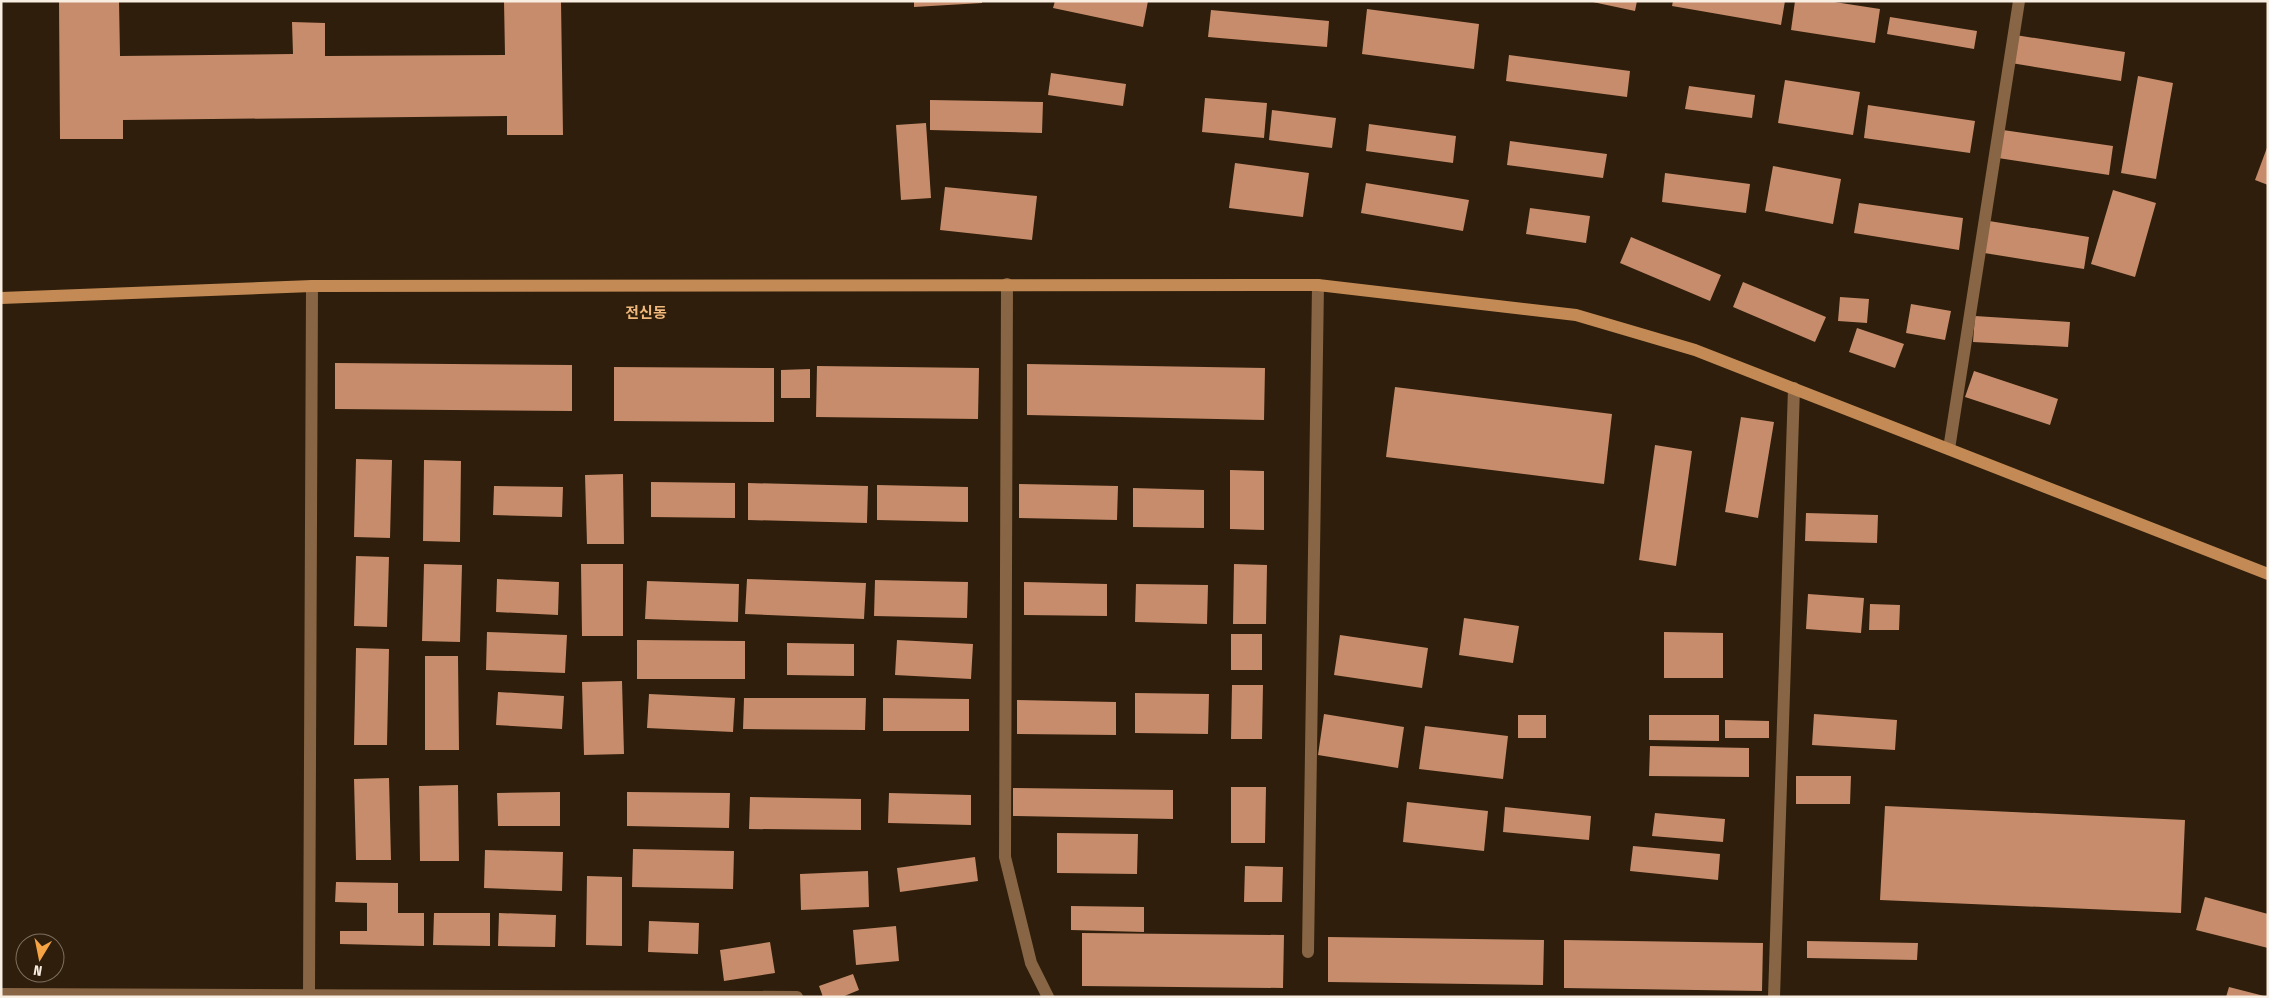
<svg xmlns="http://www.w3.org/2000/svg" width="2269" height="998" viewBox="0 0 2269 998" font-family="'Fira Sans Condensed','Noto Sans KR',sans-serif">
  <rect width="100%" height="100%" fill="#2e1e0b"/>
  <path fill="#c78c6b" d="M59,1H119L120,56L293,54L292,22L325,23V56L505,55L504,1H561L563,135H507V116L123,120V139H60Z
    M914,1H982V3L914,7Z
    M1055,1H1148L1143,27L1053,8Z
    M1588,1H1637L1635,11Z
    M1673,1H1785L1781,25L1672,6Z
    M1795,1H1828L1880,9L1875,43L1791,30Z
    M1367,9L1479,24L1474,69L1362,54Z
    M1211,10L1329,21L1327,47L1208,37Z
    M1890,17L1977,31L1974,49L1887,34Z
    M2009,34L2125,52L2121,81L2005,62Z
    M1509,55L1630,71L1627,97L1506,81Z
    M1051,73L1126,84L1123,106L1048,95Z
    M2138,76L2173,83L2156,179L2121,173Z
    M1785,80L1860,92L1853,135L1778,123Z
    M1689,86L1755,95L1752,118L1685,109Z
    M1205,98L1267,103L1264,138L1202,132Z
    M930,100L1043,102L1042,133L930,130Z
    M1868,105L1975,121L1970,153L1864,138Z
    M1272,110L1336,118L1332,148L1269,140Z
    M926,123L931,198L901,200L896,125Z
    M1369,124L1456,136L1453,163L1366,151Z
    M2003,130L2113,146L2109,175L1998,158Z
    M1510,141L1607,154L1603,178L1507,165Z
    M2268,145V185L2255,180Z
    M1235,163L1309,173L1303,217L1229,208Z
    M1773,166L1841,179L1833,224L1765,211Z
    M1665,173L1750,184L1746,213L1662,202Z
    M1366,183L1469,200L1463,231L1361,213Z
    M945,187L1037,196L1032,240L940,230Z
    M2113,190L2156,203L2135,277L2091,264Z
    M1859,203L1963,218L1959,250L1854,233Z
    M1530,208L1590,216L1586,243L1526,234Z
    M1983,220L2089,237L2084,269L1978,252Z
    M1631,237L1721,275L1710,301L1620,263Z
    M1743,282L1826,317L1815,342L1733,307Z
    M1840,297L1869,299L1867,323L1838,321Z
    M1911,304L1951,311L1945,340L1906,333Z
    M1975,316L2070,322L2068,347L1973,342Z
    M1857,328L1904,344L1895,368L1849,352Z
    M335,363L572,365V411L335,409Z
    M1027,364L1265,368L1264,420L1027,415Z
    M817,366L979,368L978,419L816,417Z
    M614,367L774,368V422L614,421Z
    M810,369V398H781V370Z
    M1974,371L2058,399L2050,425L1965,397Z
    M1395,387L1612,414L1604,484L1386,457Z
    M1741,417L1774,422L1758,518L1725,512Z
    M1655,445L1692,451L1676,566L1639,560Z
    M356,459L392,460L390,538L354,537Z
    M424,460L461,461L460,542L423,541Z
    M1230,470L1264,471V530L1230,529Z
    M623,474L624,544H587L585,475Z
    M651,482L735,483V518L651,517Z
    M748,483L868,486L867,523L748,520Z
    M1019,484L1118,486L1117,520L1019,518Z
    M877,485L968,487V522L877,520Z
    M494,486L563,487L562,517L493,515Z
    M1133,488L1204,490V528L1133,527Z
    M1806,513L1878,515L1877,543L1805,541Z
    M356,556L389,557L387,627L354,626Z
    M424,564L462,565L460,642L422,641Z
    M581,564H623V636H582Z
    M1234,564L1267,565L1266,624H1233Z
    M497,579L559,582L558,615L496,612Z
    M747,579L866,583L864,619L745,614Z
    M875,580L968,582L967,618L874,616Z
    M647,581L739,584L738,622L645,619Z
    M1024,582L1107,584V616L1024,615Z
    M1136,584L1208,585L1207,624L1135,622Z
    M1808,594L1864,598L1861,633L1806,629Z
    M1870,604L1900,605L1899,630H1869Z
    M1464,618L1519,626L1513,663L1459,655Z
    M487,632L567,635L565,673L486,670Z
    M1664,632L1723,633V678H1664Z
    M1231,634H1262V670H1231Z
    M1340,635L1428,648L1422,688L1334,675Z
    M637,640L745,641V679H637Z
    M897,640L973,644L971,679L895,675Z
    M787,643L854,644V676L787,675Z
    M356,648L389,649L387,745H354Z
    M425,656H458L459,750H425Z
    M622,681L624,754L584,755L582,682Z
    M1232,685H1263L1262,739H1231Z
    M498,692L564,696L562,729L496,725Z
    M1135,693L1209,694L1208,734L1135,733Z
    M649,694L735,698L733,732L647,728Z
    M744,698H866L865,730L743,729Z
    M883,698L969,699V731H883Z
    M1017,700L1116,702V735L1017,734Z
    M1324,714L1404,727L1398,768L1318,755Z
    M1814,714L1897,720L1895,750L1812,745Z
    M1518,715H1546V738H1518Z
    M1649,715H1719V741L1649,740Z
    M1725,720L1769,721V738H1725Z
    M1425,726L1508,736L1503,779L1419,769Z
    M1650,746L1749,748V777L1649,776Z
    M1796,776H1851L1850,804H1796Z
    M389,778L391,860H356L354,779Z
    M458,785L459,861H420L419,786Z
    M1231,787H1266L1265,843H1231Z
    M1013,788L1173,790V819L1013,816Z
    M560,792V826H498L497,793Z
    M627,792L730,793L729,828L627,826Z
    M889,793L971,795V825L888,823Z
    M750,797L861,799V830L749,829Z
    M1407,802L1488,811L1484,851L1403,842Z
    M1885,806L2185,820L2181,913L1880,900Z
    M1505,807L1591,816L1589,840L1503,832Z
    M1655,813L1725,819L1723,842L1652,836Z
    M1057,833L1138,834L1137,874L1057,873Z
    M1633,846L1720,854L1718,880L1630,871Z
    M633,849L734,851L733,889L632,887Z
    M485,850L563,852L562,891L484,888Z
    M975,857L978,881L900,892L897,868Z
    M1245,866L1283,867L1282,902H1244Z
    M868,871L869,907L801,910L800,874Z
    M587,876L622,877V946L586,945Z
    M336,882L398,883V913H424V946L340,944V931H367V903L335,902Z
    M2205,897L2268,914V948L2196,930Z
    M1071,906L1144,907V932L1071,930Z
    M434,913H490V946L433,945Z
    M499,913L556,915L555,947L498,946Z
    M649,921L699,923L698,954L648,952Z
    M896,926L899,961L856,965L853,930Z
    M1082,933L1284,935L1283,988L1082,986Z
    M1328,937L1544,940L1543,985L1328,982Z
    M1564,940L1763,943L1762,991L1564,988Z
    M1807,941L1918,943L1917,960L1807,958Z
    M770,942L775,973L724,981L720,950Z
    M853,974L859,990L842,997H823L819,986Z
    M2229,987L2264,996V997H2226Z"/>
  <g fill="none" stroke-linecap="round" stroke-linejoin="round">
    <path stroke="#886544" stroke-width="12" d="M1949,449L2019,1
      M1774,997L1794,388"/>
    <path stroke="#886544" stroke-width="12" d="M1007,284L1005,857L1031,963L1048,997
      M1308,952L1318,285
      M1,994L797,997
      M309,995L312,286"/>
    <path stroke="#c38a55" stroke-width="12" d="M1,298L312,286L1318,285L1576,315L1695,350L2268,574"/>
  </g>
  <g text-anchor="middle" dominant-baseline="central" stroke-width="5" stroke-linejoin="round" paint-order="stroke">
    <g font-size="15" font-weight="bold" fill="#f0b87c" stroke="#2e1e0b">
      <text x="646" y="313">전신동</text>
    </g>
  </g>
  <rect width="2269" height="998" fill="none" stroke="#f9eee2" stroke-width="5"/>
  <g transform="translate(40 958) rotate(190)"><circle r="24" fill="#2e1e0b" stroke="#7f7161"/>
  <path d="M0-4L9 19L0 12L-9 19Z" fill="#f4a444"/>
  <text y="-8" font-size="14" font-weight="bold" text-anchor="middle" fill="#f9eee2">N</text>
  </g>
</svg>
